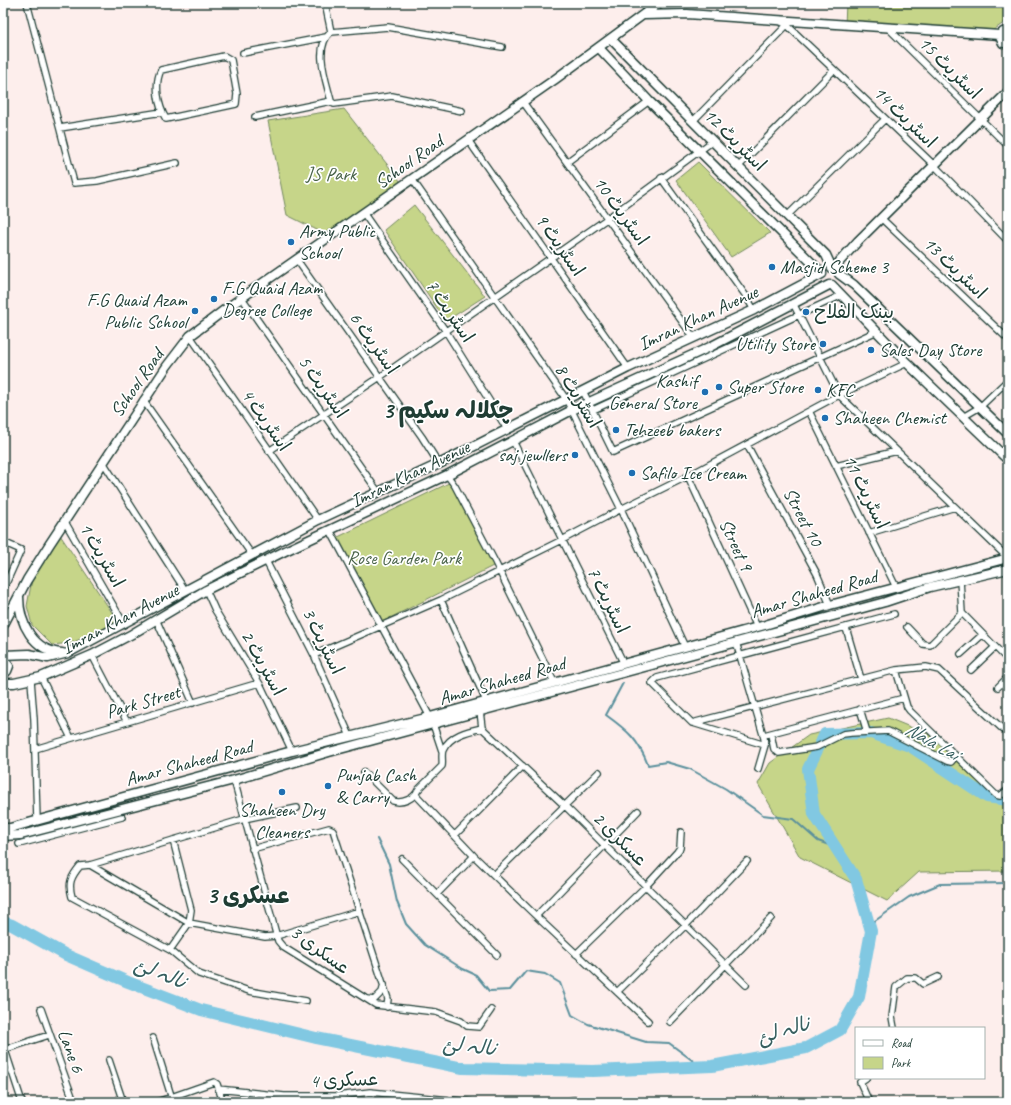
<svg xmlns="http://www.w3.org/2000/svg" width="1011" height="1105" viewBox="0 0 1011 1105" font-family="Caveat,'Playpen Sans Arabic',sans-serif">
  <rect width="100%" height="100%" fill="#fdeeec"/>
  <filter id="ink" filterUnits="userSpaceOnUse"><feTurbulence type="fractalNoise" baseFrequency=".025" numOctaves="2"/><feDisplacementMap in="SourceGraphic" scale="8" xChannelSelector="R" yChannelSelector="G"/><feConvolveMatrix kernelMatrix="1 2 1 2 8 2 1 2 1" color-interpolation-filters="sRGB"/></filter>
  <g filter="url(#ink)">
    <path fill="#c6d589" stroke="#72895e" d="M846,3H1008V20L992,31L845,25Z
      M344,109L404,186L331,237L287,215L268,121Z
      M698,162L770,233L731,257L676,180Z
      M414,205L485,296L446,321L384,230Z
      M453,481L495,565L382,622L336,538Z
      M60,535L119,623L71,643L52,645L32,625L27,606L34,569Z
      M888,718L937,738L1008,802V871L919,872L887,901L800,857L758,784L770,763L809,735Z"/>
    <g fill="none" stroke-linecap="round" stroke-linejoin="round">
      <path stroke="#5a909c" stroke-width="2" d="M623,683L606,715C628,731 638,739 648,765L666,762L690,769L726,789L763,815L793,819L818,841L837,848
        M377,839L389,864L397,902L406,924L425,945L463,969L476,975L489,991L510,990L526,971L545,974L560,983L572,1015L588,1024L646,1042L669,1043L700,1066
        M869,925L909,897L940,884L1008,883"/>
      <path stroke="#81c8e2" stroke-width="12" d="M3,922L12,925L66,955L128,982L201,1010L316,1038L463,1068L593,1071L712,1066L806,1048L840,1030L859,997L871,931L856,879L814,814L808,769L825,734L871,733L910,746L987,797L1008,800"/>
      <defs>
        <path id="street" d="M27,3L74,183L97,181L177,163
          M325,3L331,32
          M780,21L787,25L935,166L1008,241
          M888,28L1008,146
          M243,53L326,37
          M224,56L231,60L237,94L236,104L166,119C158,106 154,84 161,70Z
          M523,102L694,338
          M462,111L392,96L334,104L331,101C326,80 313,47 331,32L388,27L502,47
          M255,117L331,101
          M693,121L787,25
          M60,128L162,112
          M468,140L628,368
          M567,162L649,101
          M739,166L834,70
          M661,178L746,296L754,310
          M412,179L566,399L621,509L685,647
          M364,214L445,330L507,429
          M787,216L885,119
          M881,218L1008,339
          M297,260L422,437L439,464
          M242,298L379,493
          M793,303L839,395L1008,558
          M190,336L318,520
          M583,391L613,452L877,331
          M143,400L252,555
          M593,410L842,295
          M809,411L896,587
          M963,417L980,407L1008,380
          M513,441L624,664
          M747,445L817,574L830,605
          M269,451L380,377L608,218L713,141
          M103,462L185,590
          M836,466L897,451
          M447,475L455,486L495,562L554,682
          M688,476L757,627
          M65,522L124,624
          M330,530L430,717
          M869,533L955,507
          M3,542L21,550L3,590
          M266,561L314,655L350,736
          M960,580L962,613L1008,660
          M206,590L215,610L261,686L292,751
          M441,600L486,701
          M894,614L657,678L652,683L692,723L896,670L926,667L939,670L1008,734
          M156,619L193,703
          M907,627L923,644L930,645L962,613
          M846,628L861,679
          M736,642L764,738L765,745L758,769
          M961,654L982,635
          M92,655L127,722
          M314,655L441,600L562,540L621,509L688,476L839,395L907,363
          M896,670L907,707L910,711L996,795L1000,796L1008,790
          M971,670L995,647
          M41,677L71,738
          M31,680L34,719L37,820
          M998,687L1008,677
          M860,709L867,732
          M480,711L482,728L565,806L746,985
          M693,723L765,745
          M433,724L442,751
          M771,734L774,749L779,753L817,747L843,734L851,733L888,731L947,761L951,762L956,756
          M764,735L904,698
          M35,749L259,683
          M364,772L393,801C402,804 414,799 418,790L442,766C443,761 441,754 443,750C450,735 468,731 482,728
          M234,780L278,941L283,947L376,1005L436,1012L461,1021L467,1026L479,1027L491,1010
          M416,795L474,856L536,916L648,1021
          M297,808L244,819L90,865L80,866C71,877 68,883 72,897L170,950L199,974L249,991L306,1001
          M455,835L523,766
          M19,844L122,817
          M252,849L329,828L333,830L388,999L387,1007
          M402,859L497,955
          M90,865L189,923L265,937L276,936L360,911
          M494,875L599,772
          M437,894L474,856
          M536,916L638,811
          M170,950L189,923L191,910L173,840
          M576,954L646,886L677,852L680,848L681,832
          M617,992L686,925L747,861
          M367,999L374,1000L382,992L384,985
          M41,1009L74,1102
          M670,1022L771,918
          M894,1028L892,1017L896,987L907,978H916L923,984L938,977
          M153,1038L173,1102
          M3,1044L22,1102
          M3,1050L49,1035
          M109,1060L123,1102
          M866,1078L860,1082L869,1102
          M218,1089L284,1096H337L370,1092L470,1102
          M337,1096L339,1102
          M387,1101V1102
          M157,1102L214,1082L217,1084L223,1102
          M247,1102L255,1094
          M564,1102L574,1100L582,1102"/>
        <path id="secondary" d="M644,15L687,14L1000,35
          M1008,31L1003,32L1000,37L1003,43H1008
          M611,39L818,247L826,255L832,268
          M599,48L649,101L822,273
          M835,269L840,261L858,241L1008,92
          M839,274L854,285L1008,434
          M832,285L907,363L1008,460
          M19,597C19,623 33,651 62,653
          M3,626L27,580L49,545L167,366L190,336L227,308L554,80L659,3
          M3,655L29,654L48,658L68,653L318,520L439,464L628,368L754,310L822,274
          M3,659L9,666L7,671L3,674
          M3,683H14L41,677L92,655L132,634L206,590L285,551L447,475L572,410L710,347L829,285
          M3,828H10L292,751L430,717L765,625L830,605L1008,558
          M3,836L21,835L234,780L329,752L885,602L930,587L1008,569"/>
      </defs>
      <use href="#street" stroke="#1f3d34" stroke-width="8"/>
      <use href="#secondary" stroke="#1f3d34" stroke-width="11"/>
      <use href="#street" stroke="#fff" stroke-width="5.5"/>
      <use href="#secondary" stroke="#fff" stroke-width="8"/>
    </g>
  </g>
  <g fill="#1f6fb2" stroke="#fff" stroke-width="1.5">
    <circle cx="291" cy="242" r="4"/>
    <circle cx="772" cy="267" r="4"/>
    <circle cx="214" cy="299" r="4"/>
    <circle cx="195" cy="311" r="4"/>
    <circle cx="806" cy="312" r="4"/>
    <circle cx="823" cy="344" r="4"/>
    <circle cx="871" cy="350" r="4"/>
    <circle cx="719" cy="387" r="4"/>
    <circle cx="818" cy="390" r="4"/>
    <circle cx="705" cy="392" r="4"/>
    <circle cx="825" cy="418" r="4"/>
    <circle cx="616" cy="430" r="4"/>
    <circle cx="575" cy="455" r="4"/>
    <circle cx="632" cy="473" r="4"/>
    <circle cx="328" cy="786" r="4"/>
    <circle cx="282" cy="792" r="4"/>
  </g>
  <g text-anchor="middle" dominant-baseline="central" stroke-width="3.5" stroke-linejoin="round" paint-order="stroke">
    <g font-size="19" fill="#1f3d34" stroke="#fff">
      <text transform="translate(950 68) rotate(45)">اسٹریٹ 15</text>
      <text transform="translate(905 117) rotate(44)">اسٹریٹ 14</text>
      <text transform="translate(735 140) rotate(45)">اسٹریٹ 12</text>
      <text transform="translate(409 162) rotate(-35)">School Road</text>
      <text transform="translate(621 211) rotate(54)">اسٹریٹ 10</text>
      <text transform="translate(560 245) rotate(55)">اسٹریٹ 9</text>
      <text transform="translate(955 268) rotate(44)">اسٹریٹ 13</text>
      <text transform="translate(450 311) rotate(56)">اسٹریٹ 7</text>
      <text transform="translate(698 318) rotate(-25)">Imran Khan Avenue</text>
      <text transform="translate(374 343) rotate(55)">اسٹریٹ 6</text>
      <text transform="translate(137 383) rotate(-55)">School Road</text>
      <text transform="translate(323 387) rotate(55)">اسٹریٹ 5</text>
      <text transform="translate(578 396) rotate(59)">اسٹریٹ 8</text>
      <text transform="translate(266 420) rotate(55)">اسٹریٹ 4</text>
      <text transform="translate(410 474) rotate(-26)">Imran Khan Avenue</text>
      <text transform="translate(866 492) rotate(64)">اسٹریٹ 11</text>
      <text transform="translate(803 517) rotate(62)">Street 10</text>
      <text transform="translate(736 545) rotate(65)">Street 9</text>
      <text transform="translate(102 555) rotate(60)">اسٹریٹ 1</text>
      <text transform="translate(814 594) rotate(-16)">Amar Shaheed Road</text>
      <text transform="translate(608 600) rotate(64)">اسٹریٹ 7</text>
      <text transform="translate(120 619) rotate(-28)">Imran Khan Avenue</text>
      <text transform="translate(323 641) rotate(64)">اسٹریٹ 3</text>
      <text transform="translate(263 663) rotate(61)">اسٹریٹ 2</text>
      <text transform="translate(502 681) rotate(-16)">Amar Shaheed Road</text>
      <text transform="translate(143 702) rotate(-16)">Park Street</text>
      <text transform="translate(189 763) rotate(-15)">Amar Shaheed Road</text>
      <text transform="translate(620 839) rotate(45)">عسکری 2</text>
      <text transform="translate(320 950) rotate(36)">عسکری 3</text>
      <text transform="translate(71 1051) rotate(70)">Lane 6</text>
      <text transform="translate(344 1080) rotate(-2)">عسکری 4</text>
    </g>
    <g font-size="19" fill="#496349" stroke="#fff">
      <text x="331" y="174">JS Park</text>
      <text x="404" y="558">Rose Garden Park</text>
    </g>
    <g font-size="19" fill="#1f3d34" stroke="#fff" text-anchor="start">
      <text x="299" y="231">Army Public<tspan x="299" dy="22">School</tspan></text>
      <text x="780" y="267">Masjid Scheme 3</text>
      <text x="222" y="288">F.G Quaid Azam<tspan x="222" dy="22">Degree College</tspan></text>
      <text x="187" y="300" text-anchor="end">F.G Quaid Azam<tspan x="187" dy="22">Public School</tspan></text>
      <text x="814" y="312">بینک الفلاح</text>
      <text x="815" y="344" text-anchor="end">Utility Store</text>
      <text x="879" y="350">Sales Day Store</text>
      <text x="697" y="381" text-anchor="end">Kashif<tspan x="697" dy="22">General Store</tspan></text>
      <text x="727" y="387">Super Store</text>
      <text x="826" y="390">KFC</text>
      <text x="833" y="418">Shaheen Chemist</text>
      <text x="624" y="430">Tehzeeb bakers</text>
      <text x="567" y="455" text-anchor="end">saj jewllers</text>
      <text x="640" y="473">Safilo Ice Cream</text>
      <text x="336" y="775">Punjab Cash<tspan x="336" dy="22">&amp; Carry</tspan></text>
      <text x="282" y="810" text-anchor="middle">Shaheen Dry<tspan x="282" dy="22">Cleaners</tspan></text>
    </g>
    <g font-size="20" font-style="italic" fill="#386060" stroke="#fff">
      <text transform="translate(932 741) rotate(29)">Nala Lai</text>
      <text transform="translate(161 973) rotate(22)">نالہ لئ</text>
      <text transform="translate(784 1030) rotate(-16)">نالہ لئ</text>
      <text transform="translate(470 1046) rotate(6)">نالہ لئ</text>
    </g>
    <g font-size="23" font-weight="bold" fill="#1f3d34" stroke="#fff">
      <text x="448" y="410">چکلالہ سکیم 3</text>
      <text x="248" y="895">عسکری 3</text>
    </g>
  </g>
  <rect width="1011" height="1105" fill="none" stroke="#fff" stroke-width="16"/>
  <rect x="8" y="8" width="995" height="1089" fill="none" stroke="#1f3d34" stroke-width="1.5" filter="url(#ink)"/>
  <rect x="855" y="1027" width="130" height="52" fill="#ffffff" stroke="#a5b1ae"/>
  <rect x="863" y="1040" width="20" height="6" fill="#ffffff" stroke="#a5b1ae"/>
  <text x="891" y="1047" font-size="12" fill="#1f3d34">Road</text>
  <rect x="863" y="1057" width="20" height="12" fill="#c6d589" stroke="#a5b1ae"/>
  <text x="891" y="1067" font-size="12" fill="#1f3d34">Park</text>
</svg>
